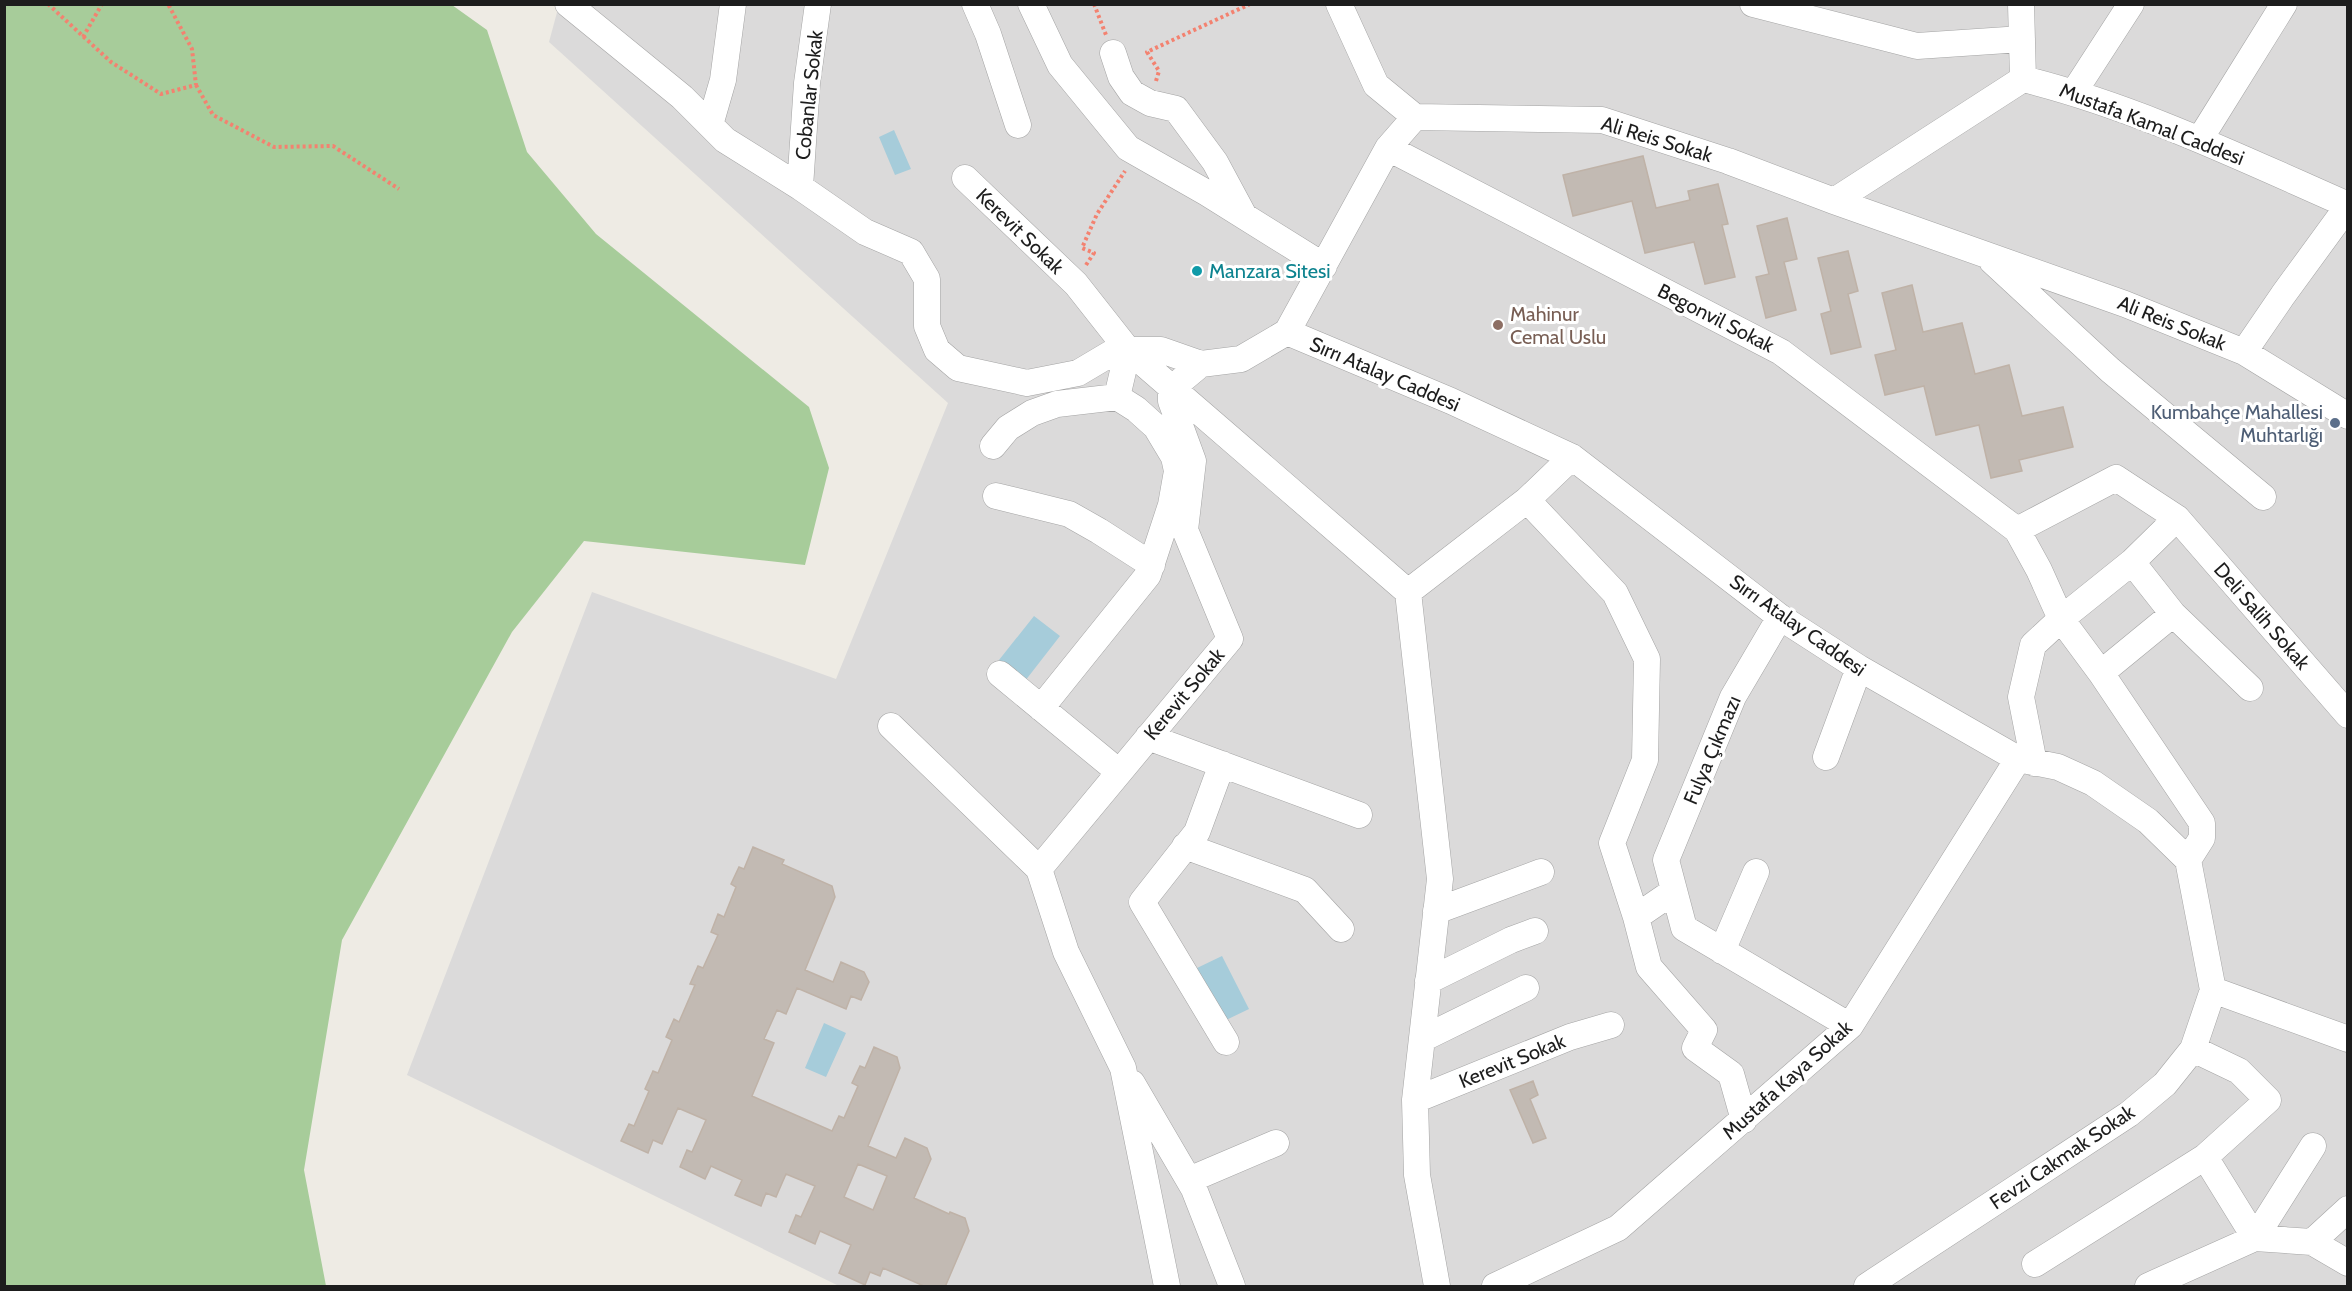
<svg xmlns="http://www.w3.org/2000/svg" width="2352" height="1291" viewBox="0 0 2352 1291" font-family="Cabin,sans-serif">
  <rect width="100%" height="100%" fill="#eeebe4"/>
  <path fill="#dbdada" d="M559,5H2347V1286H839L407,1075L592,592L836,679L948,403L549,42Z"/>
  <path fill="#a7cc9a" d="M5,4L452,5L487,30L527,152L596,234L809,407L829,468L805,565L584,541L512,632L342,940L304,1170L326,1286H5Z"/>
  <path fill="#a6ccda" d="M894,130L911,169L895,175L879,137Z
    M1034,616L1060,636L1025,681L999,660Z
    M1222,956L1249,1009L1224,1021L1197,968Z
    M824,1023L846,1033L826,1077L805,1068Z"/>
  <path fill="#c2bab3" stroke="#bfb2a7" stroke-width="1.5" fill-rule="evenodd" d="M1643,156L1656,208L1690,200L1688,191L1718,184L1728,224L1722,225L1735,277L1705,284L1694,242L1645,253L1632,201L1573,216L1563,175Z
    M1787,218L1797,259L1784,262L1796,310L1766,318L1756,277L1769,274L1757,226Z
    M1848,251L1858,291L1848,294L1861,347L1831,354L1821,314L1831,311L1818,258Z
    M1912,285L1923,332L1962,323L1975,374L2009,365L2022,416L2063,407L2073,447L2019,460L2022,471L1991,478L1979,425L1936,435L1924,386L1885,395L1875,355L1896,350L1882,293Z
    M753,847L784,860L782,864L832,886L835,897L805,970L833,982L841,962L864,972L869,982L861,1000L851,996L846,1009L797,988L786,1014L777,1010L764,1039L774,1043L752,1096L832,1131L839,1116L844,1118L858,1086L852,1083L860,1066L865,1068L874,1047L897,1057L900,1068L868,1146L896,1158L905,1138L927,1148L931,1159L914,1198L949,1214L950,1212L965,1218L969,1231L945,1287H926L883,1268L880,1276L870,1272L865,1285L839,1273L851,1245L820,1231L815,1244L789,1232L796,1215L801,1217L815,1186L786,1174L776,1197L766,1193L761,1206L735,1195L742,1180L711,1166L705,1179L680,1167L687,1150L692,1152L706,1120L678,1108L662,1144L653,1140L648,1153L621,1141L629,1124L634,1126L649,1091L645,1089L653,1071L658,1073L672,1040L666,1037L674,1019L679,1022L695,985L690,984L698,966L703,968L718,935L711,932L718,914L724,917L736,887L731,884L739,867L744,869ZM858,1164L887,1176L873,1210L844,1197Z
    M1533,1081L1538,1095L1530,1099L1546,1138L1533,1143L1510,1090Z"/>
  <g fill="none" stroke-linecap="round" stroke-linejoin="round">
    <defs>
      <path id="minor" d="M568,4L682,97L725,140L800,187L865,232L911,252L927,279V326L937,350L958,368L1027,383L1078,373L1110,354L1128,350H1161L1201,364
        M975,4L988,34L1018,125
        M1031,4L1060,65L1128,148L1207,193L1324,266
        M1339,4L1376,85L1415,117L1602,120L1728,161L1834,201L2125,304L2244,352L2348,416
        M1753,4L1917,46L2022,39
        M2021,4L2023,79C2136,107 2241,158 2348,205
        M1113,53L1121,77L1132,93L1150,103L1176,109L1215,162L1244,216
        M2074,92L2131,4
        M710,125L723,80L733,4
        M2200,139L2284,4
        M1388,148L1781,352L2017,530L2039,570L2061,619L2101,673L2202,823V838L2188,860
        M965,178L1076,284L1128,350L1408,592L1440,879L1415,1100L1417,1175L1437,1286
        M800,187L807,83L818,4
        M1834,201L2023,79
        M1992,261L2110,370L2263,497
        M1287,332L1451,401L1572,457L1780,617L1859,668L2018,759L2058,767L2093,783L2148,821L2188,860L2213,990
        M1287,332L1388,148L1415,117
        M2244,352L2283,295L2348,206
        M1117,397L1128,350
        M993,446L1008,428L1032,413L1057,404L1117,397L1136,409L1156,427L1174,457L1177,471L1171,505L1148,575L1041,708
        M1572,457L1527,500L1615,593L1647,659L1645,760L1612,843L1636,917L1649,967L1704,1030L1695,1048L1731,1074L1744,1120
        M996,496L1069,514L1099,531L1152,565
        M2017,530L2116,478L2177,518L2348,715
        M2132,562L2173,614L2250,688
        M1408,592L1527,500
        M1780,617L1733,697L1666,860L1684,928L1850,1026
        M2101,673L2173,614
        M1000,674L1119,772
        M891,726L1039,869L1066,952L1123,1068L1167,1286
        M1148,737L1359,815
        M1826,757L1859,668
        M2034,763L2021,697L2033,645L2061,619L2132,562L2177,518
        M1222,764L1197,832L1142,902L1226,1042
        M1185,846L1305,890L1341,929
        M1039,869L1230,639L1185,530L1193,461L1171,401V389L1201,364L1241,359L1287,332
        M1436,911L1541,872
        M1636,917L1674,891
        M1722,951L1756,872
        M1428,981L1511,940L1535,931
        M2213,990L2348,1039
        M1422,1039L1526,988
        M1132,1083L1194,1189L1232,1286
        M1415,1100L1570,1037L1611,1025
        M2205,1157L2255,1238L2312,1242L2348,1263
        M1189,1180L1276,1143
        M2312,1242L2348,1209
        M2035,1264L2205,1157L2268,1100L2239,1071L2193,1049
        M1495,1286L1618,1228L1850,1026L2018,759
        M1867,1286L2129,1114L2165,1084L2193,1049L2213,990
        M2148,1286L2255,1238L2313,1146"/>
    </defs>
    <use href="#minor" stroke="#a4a4a4" stroke-width="27"/>
    <path stroke="#f38270" stroke-width="4" stroke-dasharray="3 3" stroke-linecap="butt" d="M48,4L111,62L161,94L196,85L192,49L168,4
      M1094,4L1106,35
      M83,37L102,4
      M1156,81L1159,71L1147,52L1250,4
      M196,85L213,115L274,147L333,146L399,189
      M1086,265L1094,253L1082,248L1097,214L1125,171"/>
    <use href="#minor" stroke="#fff" stroke-width="26"/>
  </g>
  <circle fill="#0f9aa8" stroke="#fff" stroke-width="2" cx="1197" cy="271" r="6"/>
  <circle fill="#8d6e63" stroke="#fff" stroke-width="2" cx="1498" cy="325" r="6"/>
  <circle fill="#5c6f8a" stroke="#fff" stroke-width="2" cx="2335" cy="423" r="6"/>
  <g text-anchor="middle" dominant-baseline="central" stroke-width="6" stroke-linejoin="round" paint-order="stroke">
    <g font-size="20" fill="#1d1d1d" stroke="#fff">
      <text transform="translate(809 95) rotate(-84)">Cobanlar Sokak</text>
      <text transform="translate(2152 124) rotate(21)">Mustafa Kamal Caddesi</text>
      <text transform="translate(1657 139) rotate(17)">Ali Reis Sokak</text>
      <text transform="translate(1020 231) rotate(44)">Kerevit Sokak</text>
      <text transform="translate(1716 318) rotate(27)">Begonvil Sokak</text>
      <text transform="translate(2172 323) rotate(22)">Ali Reis Sokak</text>
      <text transform="translate(1385 374) rotate(23)">Sırrı Atalay Caddesi</text>
      <text transform="translate(2262 616) rotate(49)">Deli Salih Sokak</text>
      <text transform="translate(1798 625) rotate(35)">Sırrı Atalay Caddesi</text>
      <text transform="translate(1184 694) rotate(-50)">Kerevit Sokak</text>
      <text transform="translate(1712 750) rotate(-67)">Fulya Çıkmazı</text>
      <text transform="translate(1512 1061) rotate(-22)">Kerevit Sokak</text>
      <text transform="translate(1787 1080) rotate(-42)">Mustafa Kaya Sokak</text>
      <text transform="translate(2062 1157) rotate(-34)">Fevzi Cakmak Sokak</text>
    </g>
    <g font-size="20" fill="#0d838f" stroke="#fff" text-anchor="start">
      <text x="1209" y="271">Manzara Sitesi</text>
    </g>
    <g font-size="20" fill="#785e54" stroke="#fff" text-anchor="start">
      <text x="1510" y="314">Mahinur<tspan x="1510" dy="23">Cemal Uslu</tspan></text>
    </g>
    <g font-size="20" fill="#4e5e75" stroke="#fff" text-anchor="end">
      <text x="2323" y="412">Kumbahçe Mahallesi<tspan x="2323" dy="23">Muhtarlığı</tspan></text>
    </g>
  </g>
  <rect width="2352" height="1291" fill="none" stroke="#1d1d1d" stroke-width="12"/>
</svg>
